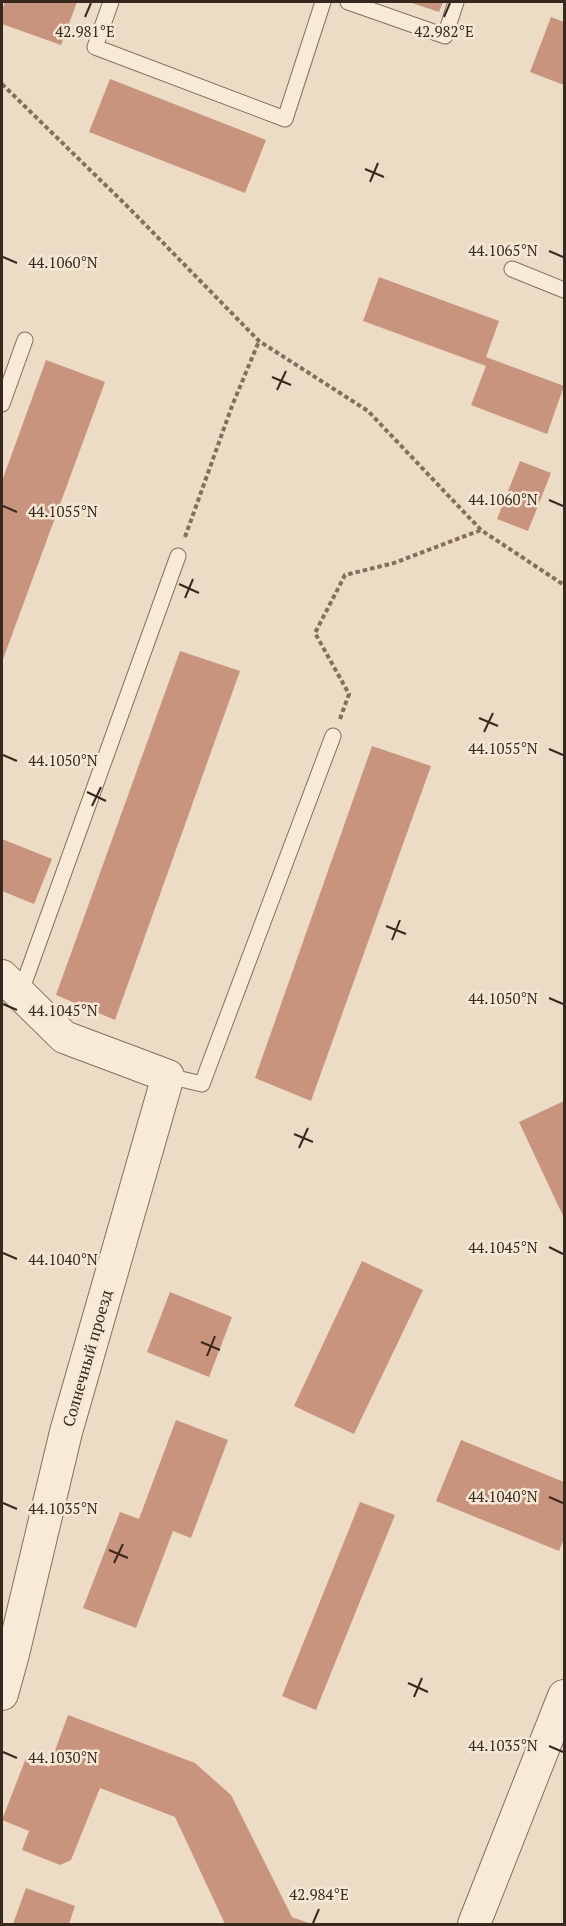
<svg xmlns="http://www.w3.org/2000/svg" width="566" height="1926" viewBox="0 0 566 1926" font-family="'PT Serif',serif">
  <rect width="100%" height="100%" fill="#ecdcc5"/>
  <path fill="#c8947d" d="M5,2H77L61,45L2,24V10Z
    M409,2H443L439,12Z
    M551,17L564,22V85L530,72Z
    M110,79L266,140L245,193L89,132Z
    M379,277L499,321L486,357L564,386L547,434L471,405L486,366L363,321Z
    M46,360L105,382L2,662V481Z
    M520,461L551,473L528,531L497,519Z
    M180,651L240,671L115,1020L56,995Z
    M372,746L431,766L311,1101L255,1078Z
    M2,839L52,859L34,904L2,891Z
    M564,1101V1218L519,1122Z
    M362,1261L423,1290L354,1434L294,1406Z
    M170,1292L232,1317L209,1377L147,1352Z
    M176,1420L228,1440L191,1538L173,1531L136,1628L83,1608L120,1512L139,1519Z
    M461,1440L564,1482V1539L559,1551L436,1501Z
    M360,1502L395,1515L316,1710L282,1696Z
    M68,1715L195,1763L231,1795L292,1917L311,1924H225L175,1817L100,1788L71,1860L60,1865L22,1850L29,1831L2,1820L26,1758L49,1767Z
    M26,1888L75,1906L69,1924H13Z"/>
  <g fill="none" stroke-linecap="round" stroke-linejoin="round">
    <defs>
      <path id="lane" d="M111,2L95,47L285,119L323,2
        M348,2L445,36L456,2
        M512,269L564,290
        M2,404L25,340
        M20,994L178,556
        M168,1076L202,1084L333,736"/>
      <path id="street" d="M2,976L64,1037L168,1076L66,1432L13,1654L2,1694
        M474,1924L564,1696"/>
    </defs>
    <use href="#lane" stroke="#866e5c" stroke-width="17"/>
    <use href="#street" stroke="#866e5c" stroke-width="34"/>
    <path stroke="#866e5c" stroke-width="4" stroke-dasharray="4.5 3" stroke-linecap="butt" d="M2,84L129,208L259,341L368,411L481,530L564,585
      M185,537L232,406L259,341
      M340,719L349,694L315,633L345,575L394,563L481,530"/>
    <use href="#lane" stroke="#f7ebd8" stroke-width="15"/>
    <use href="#street" stroke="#f7ebd8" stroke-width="32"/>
  </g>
  <path fill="none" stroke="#37281f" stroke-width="2" d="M85,17L91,3M444,17L450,3M365,169L384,177M370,182L378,163M549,251L563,257M3,257L17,263M272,377L291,385M277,390L286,371M549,500L563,506M3,506L17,512M179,584L199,593M185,598L193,579M479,718L498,726M484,732L493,713M549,749L563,755M3,755L17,761M87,792L106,801M92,806L101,787M386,926L406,934M392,940L400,920M549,998L563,1004M3,1004L17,1010M294,1134L313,1142M299,1148L308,1128M549,1247L563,1254M3,1253L17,1259M201,1342L220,1350M207,1356L215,1336M549,1497L563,1503M3,1503L17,1509M109,1550L128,1558M114,1563L123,1544M408,1683L428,1692M414,1697L422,1678M549,1746L563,1752M3,1752L17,1758M313,1923L319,1909"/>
  <g text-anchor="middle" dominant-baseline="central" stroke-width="5" stroke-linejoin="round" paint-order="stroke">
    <g font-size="16" fill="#37281f" stroke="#f4e7d4">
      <text transform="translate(87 1358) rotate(-74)">Солнечный проезд</text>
    </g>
  </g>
  <g font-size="15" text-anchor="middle" fill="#37281f" stroke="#f4e7d4" stroke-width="5" stroke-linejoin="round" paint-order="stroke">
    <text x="444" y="37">42.982°E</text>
    <text x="85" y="37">42.981°E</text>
    <text x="503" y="256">44.1065°N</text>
    <text x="63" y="268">44.1060°N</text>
    <text x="503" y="505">44.1060°N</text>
    <text x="63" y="517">44.1055°N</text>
    <text x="503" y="754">44.1055°N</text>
    <text x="63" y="766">44.1050°N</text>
    <text x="503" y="1004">44.1050°N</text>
    <text x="63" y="1016">44.1045°N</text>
    <text x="503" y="1253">44.1045°N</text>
    <text x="63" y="1265">44.1040°N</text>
    <text x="503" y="1502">44.1040°N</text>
    <text x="63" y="1514">44.1035°N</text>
    <text x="503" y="1751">44.1035°N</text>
    <text x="63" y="1763">44.1030°N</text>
    <text x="319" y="1900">42.984°E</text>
  </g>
  <rect width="566" height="1926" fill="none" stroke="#37281f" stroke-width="6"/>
</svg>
